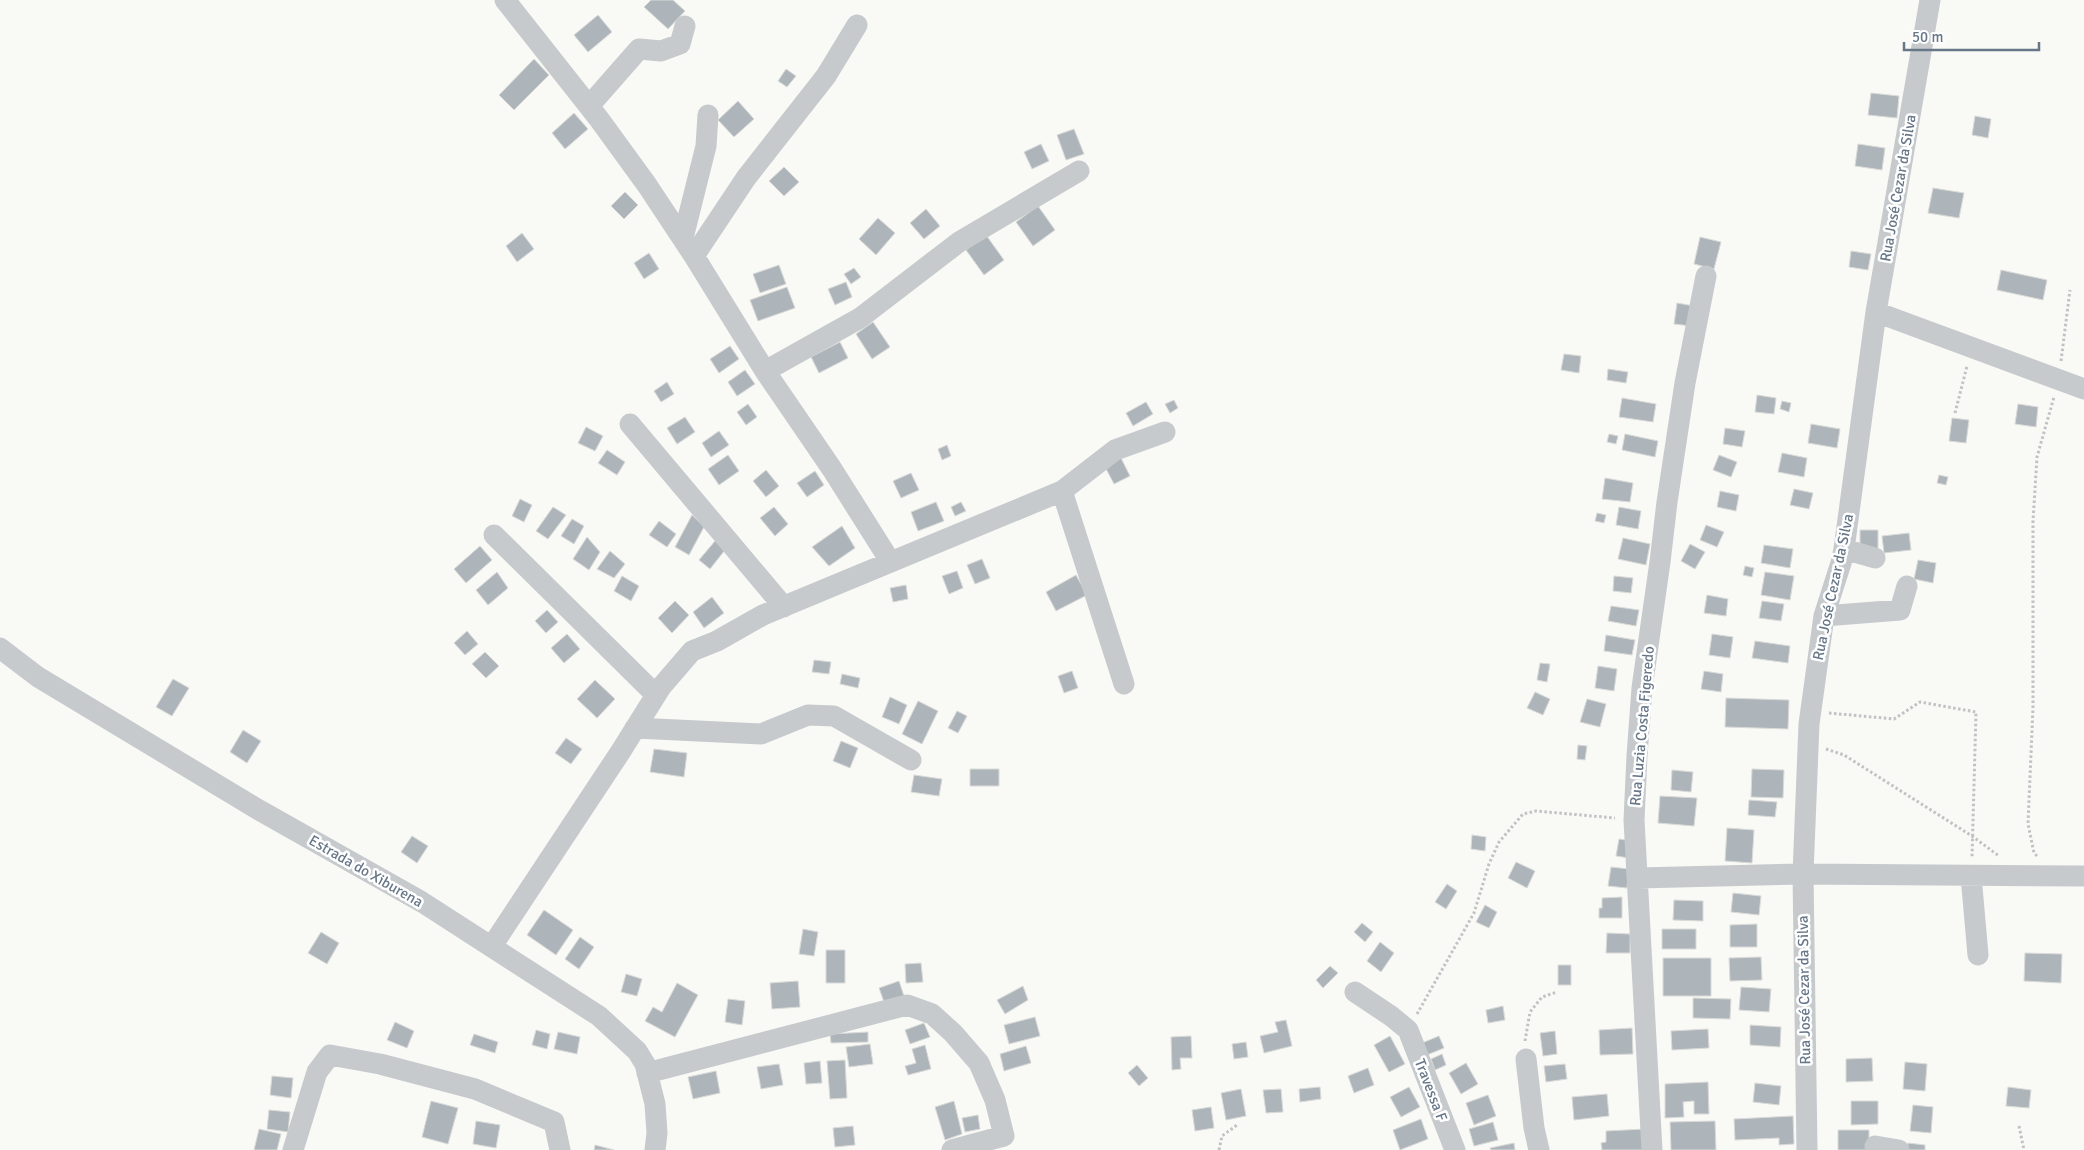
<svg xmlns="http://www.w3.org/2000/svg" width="2084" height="1150" viewBox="0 0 2084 1150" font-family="Signika,sans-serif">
  <rect width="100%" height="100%" fill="#f9f9f6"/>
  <path fill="#adb5bb" stroke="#dadbd8" d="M651,0H673L685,11L668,29L644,7Z
    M598,15L612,32L588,52L574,35Z
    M534,59L549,75L514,110L499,95Z
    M786,69L796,76L787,87L778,81Z
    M1871,93L1899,96L1897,118L1868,115Z
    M738,101L754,119L734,137L718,120Z
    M574,113L588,129L565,149L552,133Z
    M1975,116L1991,119L1988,138L1972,135Z
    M1074,129L1084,154L1066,160L1057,135Z
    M1041,144L1049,161L1032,169L1024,152Z
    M1858,144L1885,148L1882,170L1855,166Z
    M784,167L799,182L784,196L769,181Z
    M1933,188L1964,193L1959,218L1928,213Z
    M625,192L638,205L624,219L611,206Z
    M1038,206L1055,230L1033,246L1016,222Z
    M926,209L940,226L924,239L910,223Z
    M878,218L895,233L876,255L859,239Z
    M522,233L534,249L517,262L506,246Z
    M986,235L1004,260L984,275L966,250Z
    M1700,237L1721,242L1714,269L1694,264Z
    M1851,251L1871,254L1868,270L1849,267Z
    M649,253L659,269L644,279L634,263Z
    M779,265L786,284L760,293L753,274Z
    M854,268L861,277L851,284L844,274Z
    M2001,270L2047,280L2043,300L1997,290Z
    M846,282L852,297L835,305L828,289Z
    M787,287L795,308L758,321L750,300Z
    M1677,303L1694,306L1691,326L1674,324Z
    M873,322L890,347L872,359L856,334Z
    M840,342L848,358L819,373L811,357Z
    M730,346L739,359L719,373L710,359Z
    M1564,354L1581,356L1579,373L1561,370Z
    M1608,369L1628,372L1626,383L1607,380Z
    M745,370L755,384L737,396L728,382Z
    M667,382L674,394L661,402L654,391Z
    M1757,395L1776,398L1774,414L1755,412Z
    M1622,398L1656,404L1653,422L1619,417Z
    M1174,400L1178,408L1170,413L1165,404Z
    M1782,401L1791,403L1789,412L1780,409Z
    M1146,402L1153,414L1133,426L1126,413Z
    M748,404L757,417L746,425L737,412Z
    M2018,404L2038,407L2036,427L2015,424Z
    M685,417L695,432L677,444L667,428Z
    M1952,418L1969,420L1966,443L1949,441Z
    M1811,424L1840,429L1837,448L1808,443Z
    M586,427L603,436L595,451L578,443Z
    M1725,428L1745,431L1742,447L1723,444Z
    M719,431L729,445L711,457L702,443Z
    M1609,434L1618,436L1616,444L1607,442Z
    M1625,434L1658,441L1655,457L1622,450Z
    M947,445L951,456L942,460L938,449Z
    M607,450L625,462L617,475L598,463Z
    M1782,453L1807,458L1804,477L1778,472Z
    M728,455L739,471L719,485L708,469Z
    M1719,455L1737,462L1731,477L1713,470Z
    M1120,456L1130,476L1114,484L1104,465Z
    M766,470L779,486L766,497L753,481Z
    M815,471L824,485L807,497L797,483Z
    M911,473L919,490L901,498L893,481Z
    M1939,475L1948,477L1946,485L1937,483Z
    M1605,478L1633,483L1630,502L1602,499Z
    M1794,489L1813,493L1809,509L1790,505Z
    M1720,491L1739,495L1736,511L1717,507Z
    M520,499L532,505L524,522L512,516Z
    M936,502L944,521L918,531L911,512Z
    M961,502L966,511L955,516L951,507Z
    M553,507L566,515L548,539L536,531Z
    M774,507L788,524L775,536L760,518Z
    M1619,507L1641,511L1638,529L1616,525Z
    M1597,513L1606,515L1604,523L1595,521Z
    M692,515L704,527L689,555L675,547Z
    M572,519L584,526L574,544L561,536Z
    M659,521L676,534L667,547L649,535Z
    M1706,525L1724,532L1717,547L1700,540Z
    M842,526L855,548L829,566L812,547Z
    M1860,530H1878V550H1860Z
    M1909,533L1911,550L1884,553L1882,536Z
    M587,537L600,552L589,570L573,559Z
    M1623,538L1650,544L1646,565L1618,559Z
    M715,541L725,550L710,569L699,560Z
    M1690,544L1705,552L1695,569L1681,561Z
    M1764,545L1793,549L1790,568L1761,563Z
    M480,546L492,560L466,583L454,569Z
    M610,551L625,564L614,578L597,569Z
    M982,559L990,578L975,584L967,565Z
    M1918,560L1936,563L1933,583L1914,579Z
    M1745,566L1754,568L1752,577L1743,575Z
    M957,571L963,588L949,594L942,576Z
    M497,572L508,588L488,605L476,590Z
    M1765,572L1794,576L1790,600L1761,595Z
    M1076,575L1087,595L1056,611L1046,592Z
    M622,576L639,586L631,601L614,591Z
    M1614,576L1633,578L1631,593L1613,591Z
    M906,585L908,599L893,602L890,588Z
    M1707,595L1728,599L1726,616L1704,613Z
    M712,597L724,613L704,628L693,612Z
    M675,601L689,615L672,633L658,618Z
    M1762,601L1784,604L1781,621L1759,618Z
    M1611,606L1639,610L1636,626L1608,621Z
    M547,610L558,622L546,633L535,621Z
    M467,631L478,644L465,655L454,643Z
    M567,634L580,649L564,663L551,648Z
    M1712,634L1733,637L1730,658L1709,655Z
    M1606,635L1635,640L1632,655L1604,651Z
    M1755,641L1790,646L1788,663L1752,658Z
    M485,652L499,666L486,678L472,664Z
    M814,660L831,662L829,674L812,672Z
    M1540,663L1550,664L1547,682L1537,680Z
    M1598,666L1617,669L1614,691L1595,688Z
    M1072,671L1078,688L1064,693L1058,676Z
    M1704,671L1723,674L1721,692L1701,689Z
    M842,674L860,678L858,688L840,684Z
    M173,679L189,688L172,716L156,707Z
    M595,680L615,699L597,718L577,699Z
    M1535,692L1550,699L1543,715L1527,708Z
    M890,697L907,705L899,724L882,717Z
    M1726,698L1789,700L1788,729L1725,727Z
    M1587,699L1606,704L1600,727L1580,722Z
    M918,701L938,711L922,744L902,734Z
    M957,711L967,716L958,733L948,728Z
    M243,730L261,741L247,763L230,752Z
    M566,738L582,749L571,764L555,753Z
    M841,741L858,748L850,768L833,761Z
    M1578,745L1587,746L1585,760L1577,759Z
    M654,749L687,753L684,777L650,772Z
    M970,769H999V786H970Z
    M1752,769L1784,770L1783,798L1751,797Z
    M1672,770L1693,772L1691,792L1671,790Z
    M914,775L942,779L939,796L911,792Z
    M1660,796L1697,798L1694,826L1658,823Z
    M1749,800L1777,802L1775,817L1748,815Z
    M1727,828L1754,830L1752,863L1725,861Z
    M1472,835L1486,837L1485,851L1471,849Z
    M412,836L428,846L417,863L401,852Z
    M1619,839L1632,841L1629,858L1616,856Z
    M1516,862L1535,871L1527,888L1508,878Z
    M1611,867L1629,869L1627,888L1608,886Z
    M1447,884L1457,891L1446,909L1435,902Z
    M1733,893L1761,896L1759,915L1731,912Z
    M1622,897V918H1599V908H1602V898Z
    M1674,900L1703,901V921L1673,920Z
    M1485,905L1497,912L1489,928L1476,922Z
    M544,910L573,930L556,955L527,935Z
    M1362,923L1373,932L1365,942L1354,932Z
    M1757,924V947H1730V925Z
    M803,929L818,932L814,956L799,954Z
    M1662,929H1696V949H1662Z
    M321,932L339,943L327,964L308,953Z
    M1607,933L1630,934V953H1606Z
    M580,937L594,947L579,969L565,959Z
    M1380,942L1394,953L1381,972L1367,961Z
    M826,950H845V983H826Z
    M2025,953L2062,954L2061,983L2024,981Z
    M1761,957L1762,980L1730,981L1729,958Z
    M1663,958H1711V996H1663Z
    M921,963L923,982L906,983L905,964Z
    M1558,965H1571V985H1558Z
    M1330,966L1338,973L1323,988L1316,980Z
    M626,974L642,979L637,996L621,992Z
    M798,981L800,1007L772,1009L770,983Z
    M899,981L904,996L884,1002L879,988Z
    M677,983L698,995L675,1037L645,1021L653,1007L662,1012Z
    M1023,986L1028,1000L1005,1014L997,1000Z
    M1741,987L1771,989L1769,1012L1739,1010Z
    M1693,998L1731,999L1730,1019L1693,1018Z
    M728,999L745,1001L742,1025L725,1022Z
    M1503,1006L1505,1020L1488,1023L1486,1010Z
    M1035,1017L1040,1036L1009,1044L1004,1025Z
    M1286,1020L1292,1046L1264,1053L1260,1036L1278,1032L1275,1022Z
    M395,1022L414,1031L407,1048L387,1040Z
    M924,1023L930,1037L910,1044L905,1030Z
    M1750,1025L1781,1027L1780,1047L1750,1045Z
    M1632,1028L1633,1054L1600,1055L1599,1030Z
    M1708,1029L1709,1048L1672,1050L1671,1031Z
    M536,1030L550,1034L547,1049L532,1045Z
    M1555,1031L1557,1054L1543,1056L1540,1033Z
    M558,1032L580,1037L577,1054L554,1049Z
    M868,1032V1042L831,1043L830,1034Z
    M474,1034L498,1042L495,1053L470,1045Z
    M1191,1036L1192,1058H1180L1181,1069L1172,1070L1171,1037Z
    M1390,1036L1405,1064L1389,1072L1374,1045Z
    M1439,1036L1444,1048L1427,1055L1422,1043Z
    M1246,1042L1248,1057L1234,1059L1232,1044Z
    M870,1044L873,1064L849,1067L846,1047Z
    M925,1045L931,1069L908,1075L905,1066L916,1063L912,1049Z
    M1026,1046L1031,1063L1004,1071L1000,1054Z
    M1442,1054L1446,1065L1435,1070L1431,1059Z
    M1872,1058L1873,1081L1846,1082V1059Z
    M845,1060L847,1098L830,1099L827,1061Z
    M820,1061L822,1083L806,1084L804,1063Z
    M1905,1062L1927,1064L1925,1091L1903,1089Z
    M1466,1063L1478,1084L1461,1094L1449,1073Z
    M779,1064L783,1085L761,1089L757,1067Z
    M1565,1064L1567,1079L1546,1082L1544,1066Z
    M1137,1065L1148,1078L1139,1086L1128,1073Z
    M1368,1068L1374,1085L1354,1093L1348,1076Z
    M716,1071L720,1093L693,1099L688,1077Z
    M272,1076L293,1078L291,1098L270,1095Z
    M1708,1082L1709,1114H1694V1101L1683,1102L1684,1117L1665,1118V1084Z
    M1755,1083L1781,1086L1779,1105L1753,1102Z
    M1320,1087L1321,1099L1300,1102L1299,1089Z
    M1409,1087L1420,1107L1401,1117L1390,1097Z
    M2008,1087L2031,1090L2029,1108L2006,1106Z
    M1241,1089L1246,1116L1226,1120L1221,1093Z
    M1281,1089L1283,1112L1266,1113L1263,1090Z
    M1607,1094L1609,1116L1574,1120L1572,1097Z
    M1488,1095L1496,1116L1474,1125L1466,1103Z
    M431,1101L458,1108L448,1144L422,1137Z
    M954,1101L962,1134L945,1140L935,1107Z
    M1851,1101H1878V1124L1851,1125Z
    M1913,1105L1933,1107L1931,1133L1910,1131Z
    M1211,1107L1214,1128L1195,1131L1192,1110Z
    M269,1110L290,1112L288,1132L267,1129Z
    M978,1115L980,1129L965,1132L962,1118Z
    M1793,1116L1794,1144L1779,1145V1138L1735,1140L1734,1119Z
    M1421,1119L1428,1139L1400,1150L1393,1130Z
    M476,1121L500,1125L496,1148L473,1144Z
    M1715,1121L1716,1150H1671L1670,1122Z
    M1493,1122L1498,1140L1474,1146L1469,1129Z
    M853,1126L855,1145L835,1147L833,1128Z
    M259,1129L281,1134L277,1150H254Z
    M1645,1129V1150H1602L1601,1143L1606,1142V1131Z
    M1838,1130H1869V1150H1838Z
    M1514,1143L1515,1150H1491L1490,1148Z
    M1908,1143L1925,1145V1150H1907Z
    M595,1145L614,1150H594Z"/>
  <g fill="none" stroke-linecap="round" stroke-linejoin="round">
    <path stroke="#c0c2c4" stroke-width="3" stroke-dasharray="2.5 2.5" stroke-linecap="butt" d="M2061,361L2070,290
      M1955,413L1967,366
      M1829,713L1894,719L1920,702L1976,712L1972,858
      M1826,749L1844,755L1972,836L1999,856
      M2037,856L2034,853L2028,824L2033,707V521L2037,457L2054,397
      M1417,1014L1474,913L1489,864L1499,842L1523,814L1536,811L1615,818
      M1525,1041L1530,1012L1542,997L1557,992
      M2019,1126L2024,1150
      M1219,1150L1222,1136L1237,1125"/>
    <path stroke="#c6cacd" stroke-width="21" d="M505,0L599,119L647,185L694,256L765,371L832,469L890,561
      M589,106L639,49L661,51L680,44L685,26
      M683,238L706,146L708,115
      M694,256L746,178L826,76L857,25
      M1876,312L2084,389
      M765,371L860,318L959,242L1079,171
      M630,424L784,607
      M1062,491L1124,684
      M494,535L656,695
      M1844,549L1875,558
      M1824,616L1900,610L1907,586
      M0,648L38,677L259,810L422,902L599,1016L637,1051L645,1064L655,1104L657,1133L655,1150
      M635,728L761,734L808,715L834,716L911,760
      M1971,876L1978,955
      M1638,878L1803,874L2084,876
      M492,946L621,751L661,687L692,651L717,641L763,615L1062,491L1115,450L1165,432
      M1355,992L1391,1016L1408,1030L1455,1150
      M1526,1059L1534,1128L1539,1150
      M647,1073L907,1005L932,1014L953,1033L979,1063L995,1100L1004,1136L952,1150
      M1875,1146L1899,1150
      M293,1150L317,1072L330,1055L380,1064L475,1089L554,1122L560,1150
      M1652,1150L1634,820L1637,756L1642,688L1660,562L1667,502L1685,383L1706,276
      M1807,1150L1803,874L1809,724L1824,616L1841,563L1844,549L1876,312L1930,0"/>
  </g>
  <g text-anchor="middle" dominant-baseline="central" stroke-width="5" stroke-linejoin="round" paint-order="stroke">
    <g font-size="15" fill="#677788" stroke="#fff">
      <text transform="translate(1898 188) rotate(-80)">Rua José Cezar da Silva</text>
      <text transform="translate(1833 587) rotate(-78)">Rua José Cezar da Silva</text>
      <text transform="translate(1642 726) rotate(-85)">Rua Luzia Costa Figeredo</text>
      <text transform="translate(366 871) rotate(30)">Estrada do Xiburena</text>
      <text transform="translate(1804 990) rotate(-91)">Rua José Cezar da Silva</text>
      <text transform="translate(1431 1090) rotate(69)">Travessa F</text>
    </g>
  </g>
  <path d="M1904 42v8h135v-8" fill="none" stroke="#677788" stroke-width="2.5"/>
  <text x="1912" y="42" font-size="15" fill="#677788" stroke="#ffffff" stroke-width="4" paint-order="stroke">50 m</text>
</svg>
